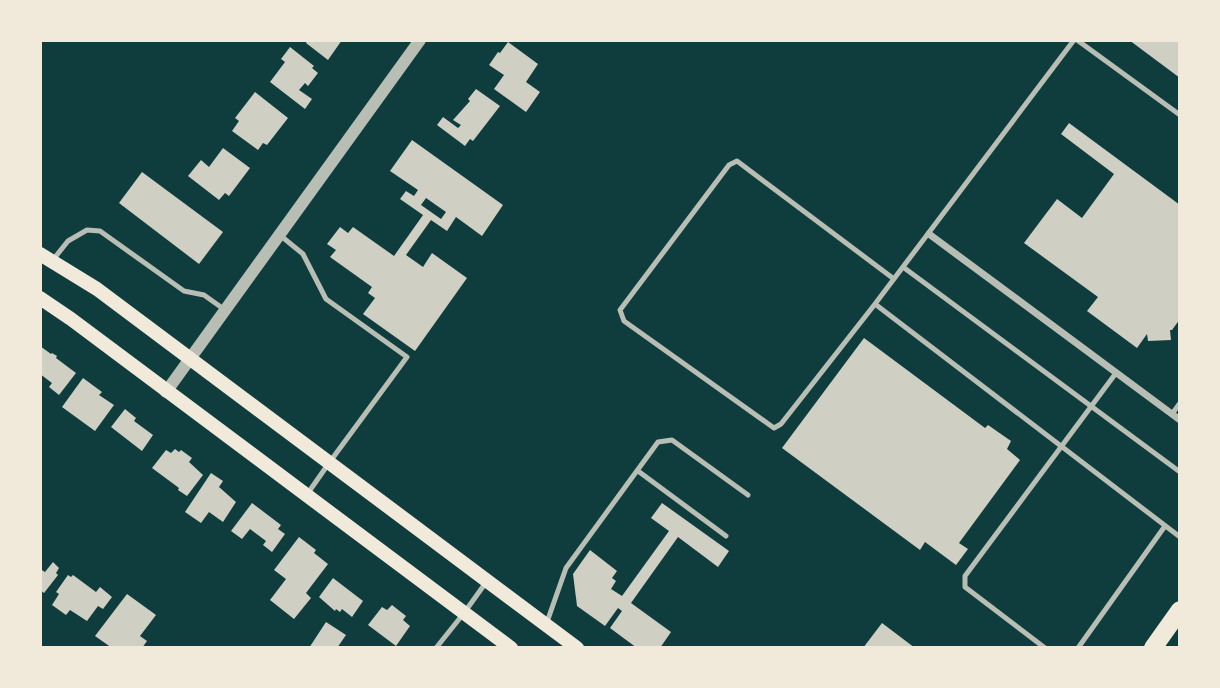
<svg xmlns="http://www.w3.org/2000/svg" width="1220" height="688" viewBox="0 0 1220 688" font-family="'Zilla Slab',serif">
  <rect width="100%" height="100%" fill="#0f3d3e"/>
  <path fill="#cfcfc3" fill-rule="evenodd" d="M307,40H342L328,60L306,43Z
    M1129,40H1180V78Z
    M508,42L538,64L526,82L540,92L526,112L494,89L504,75L489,65L498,52L500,53Z
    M290,47L314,66L312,68L318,73L308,86L305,83L299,90L312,99L305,109L270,82L285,62L281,59Z
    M476,89L500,106L473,141L470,139L465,146L437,125L443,117L458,128L461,125L453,120L470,101L468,99Z
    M255,92L288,118L267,145L263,143L258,150L232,131L239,121L235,118Z
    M1069,123L1180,205V319L1172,330H1170L1171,340L1148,341L1147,334L1137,348L1087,311L1098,297L1024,243L1057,199L1082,218L1114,174L1061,134Z
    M412,140L503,205L482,236L456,217L447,231L431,220L406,255L423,267L432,253L467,278L415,351L363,314L375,298L368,293L372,287L330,257L336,250L327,244L340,227L348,233L353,227L394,256L423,215L400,199L406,191L414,196L418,190L390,171ZM426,198L446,212L441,219L421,205Z
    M223,148L250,168L229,196L225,193L219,200L188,176L201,160L209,167Z
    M142,172L223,232L199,264L119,203Z
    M864,338L985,428L988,425L1011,441L1007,449L1020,460L959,543L968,549L956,565L925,542L920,550L782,448Z
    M40,346L51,354L52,353L57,356L56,358L76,373L59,395L49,387L52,383L40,374Z
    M83,378L102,392L99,395L114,405L95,431L62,407Z
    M125,409L136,418L134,421L153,435L142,451L111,427Z
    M175,449L179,452L181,450L192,458L189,462L203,475L187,496L178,490L179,488L152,468L166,450L171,453Z
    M211,473L223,481L219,487L236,502L223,522L209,512L201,523L185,512Z
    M252,503L281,525L278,529L285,534L272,552L263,545L266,541L250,529L242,539L231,531Z
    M662,503L729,551L718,567L678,537L631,603L671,632L660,648H637L610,628L622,611L618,608L605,626L577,606L573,574L590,550L617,571L612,578L616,581L611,589L622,596L669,531L651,518Z
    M299,537L316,550L314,553L328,564L306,593L311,598L294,619L270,600L286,579L274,570Z
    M53,562L59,568L56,573L58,575L44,593L40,590V569L45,572Z
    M68,575L71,577L73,575L96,592L100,587L112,597L103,609L98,606L87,621L70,610L66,615L52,605L59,594L56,592Z
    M333,578L363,601L352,617L342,609L340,612L336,609L335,611L319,597Z
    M127,594L156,615L140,636L147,641L142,648H112L95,636Z
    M392,605L406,616L403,620L410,626L396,646L368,625L382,607L387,610Z
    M326,622L346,635L337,648H309Z
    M882,623L915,648H863Z"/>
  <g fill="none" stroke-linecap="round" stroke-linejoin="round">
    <path stroke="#b8beb3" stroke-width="5" d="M1074,40L875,304L1180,537
      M1077,40L1180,115
      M281,236L303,254L326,299L407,357L329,463L308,493
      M52,261L68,241L87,230L100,231L184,291L204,295L225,310
      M903,267L1180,472
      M875,304L781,424L774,428L624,321L620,310L729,165L737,161L894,279
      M1172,414L1180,403
      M638,471L726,536
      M547,622L566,568L658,442L672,440L748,495
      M436,648L464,613L487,581
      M1045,648L965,587V576L1116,373
      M1078,648L1165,526"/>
    <path stroke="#b8beb3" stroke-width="7" d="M929,234L1180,420"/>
    <path stroke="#b8beb3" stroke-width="12" d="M166,392L420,40"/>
    <path stroke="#f1e9da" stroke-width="14" d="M40,254L97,289L577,648
      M40,298L71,319L511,648"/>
    <path stroke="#f1e9da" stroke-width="18" d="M1153,648L1180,610"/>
  </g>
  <rect width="1220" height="688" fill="none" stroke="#f1e9da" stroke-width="84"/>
</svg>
